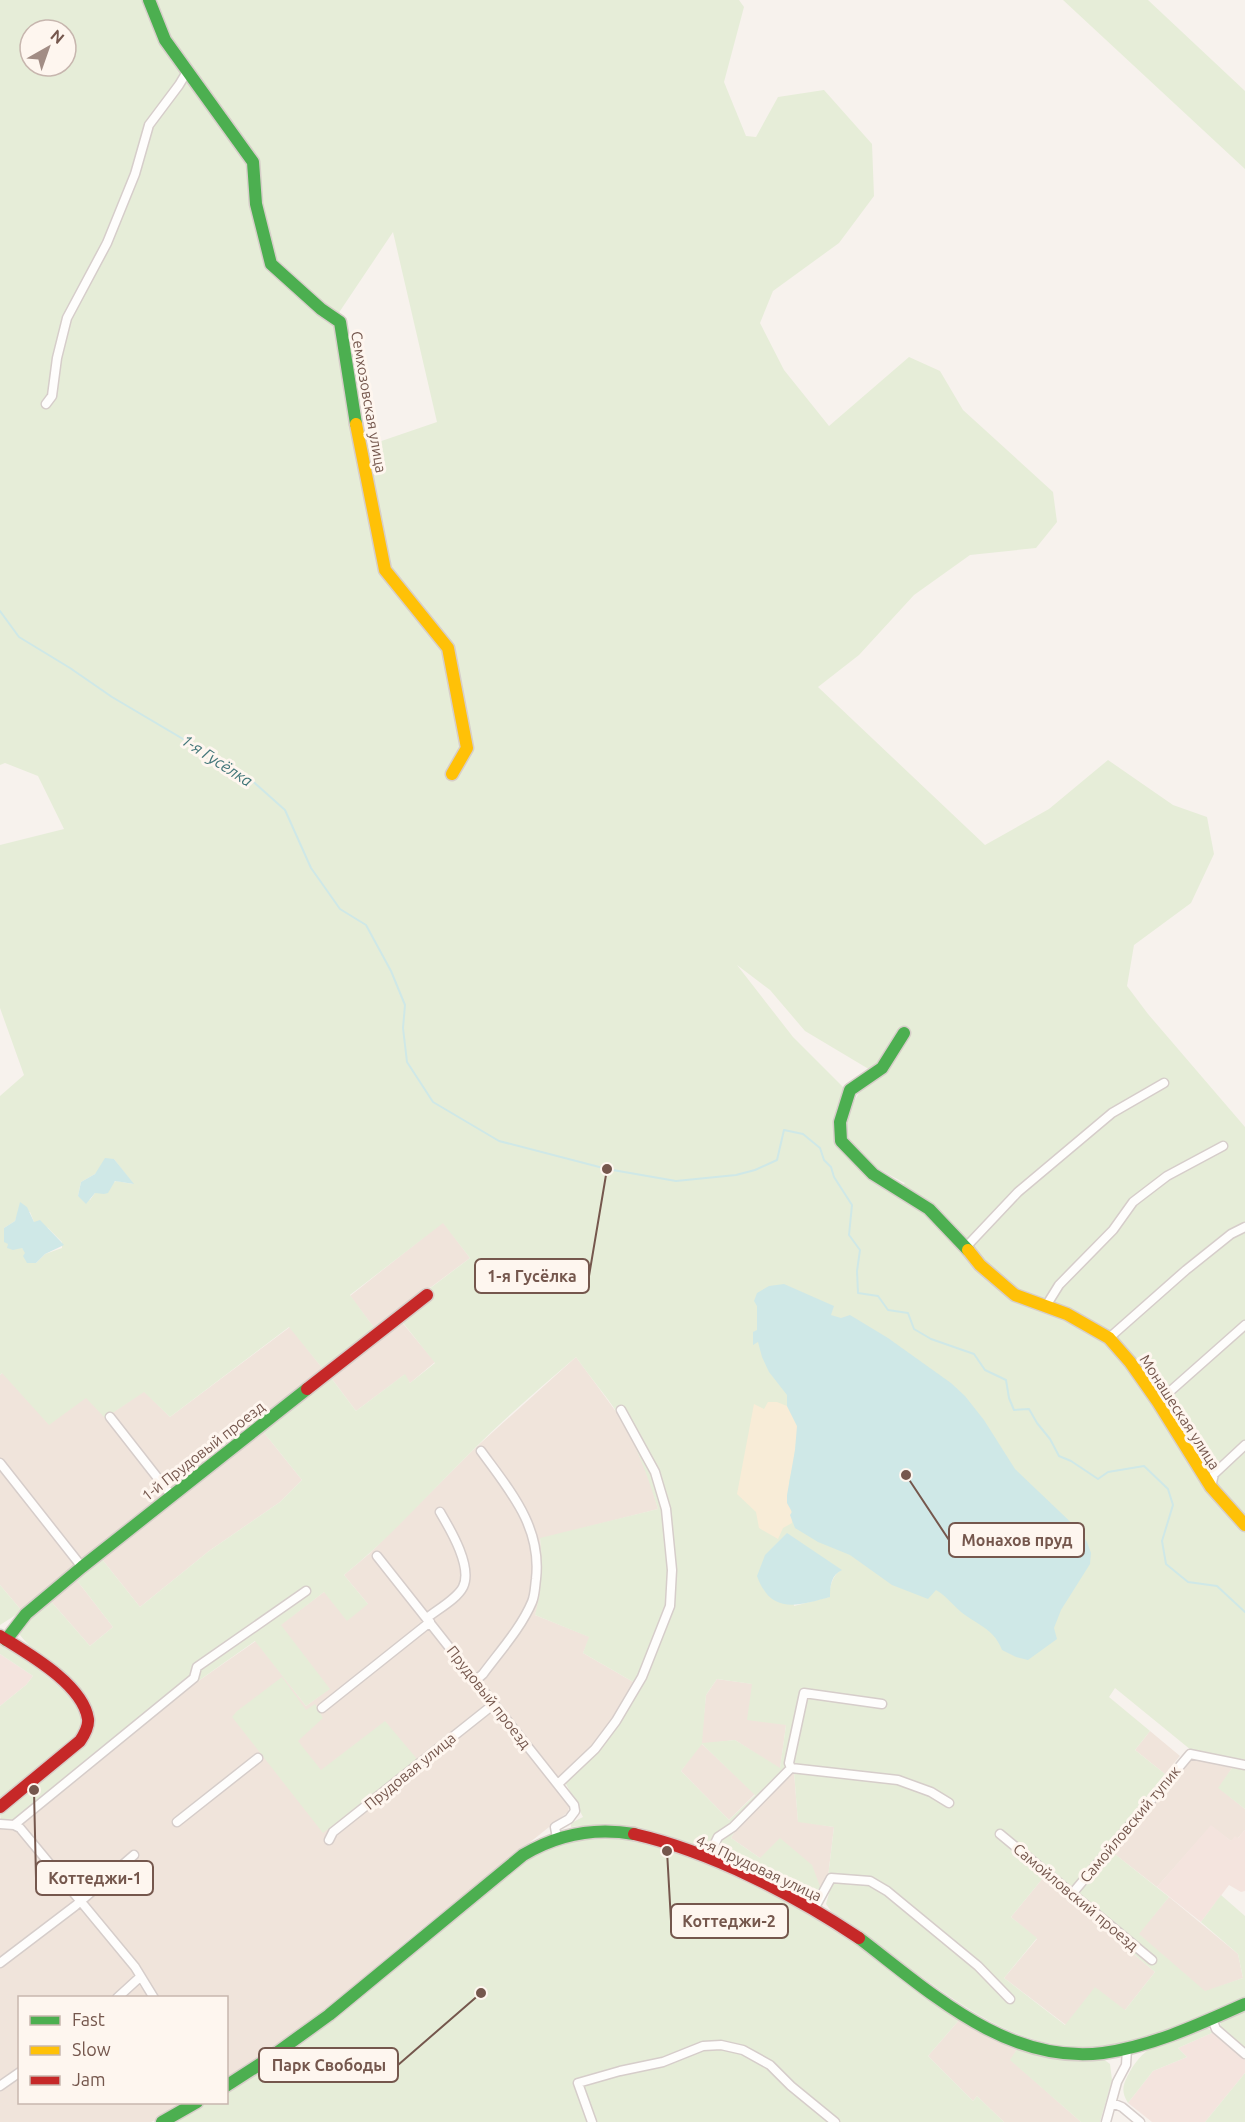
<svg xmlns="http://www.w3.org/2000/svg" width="1245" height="2122" viewBox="0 0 1245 2122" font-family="Ubuntu,sans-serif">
  <rect width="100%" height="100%" fill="#f7f2ed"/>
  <path fill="#f0e4db" d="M443,1222L470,1258L375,1329L350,1296Z
    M400,1320L435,1362L410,1383L404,1375L356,1411L329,1375Z
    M290,1327L323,1369L22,1611L0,1585V1375L2,1373L86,1397L106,1417L144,1391L170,1417Z
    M576,1357L617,1413L635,1446L648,1475L658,1509L540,1539L543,1562L540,1599L535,1615L590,1637L583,1653L635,1683L614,1719L593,1746L555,1783L570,1803L568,1812L416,1933L319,2015L270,2052L227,2081L226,1998L158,1997L139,1964L22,1827V1823L25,1819L194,1684L256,1641L306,1706L329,1689L280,1625L324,1592L368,1604L344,1575L369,1554L473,1450Z
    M261,1429L302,1480L280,1502L209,1551L140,1607L101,1558Z
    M75,1578L113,1627L90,1646L49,1599Z
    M717,1679L753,1684L786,1725L780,1769L735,1740L702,1744L755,1794L729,1820L681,1771L701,1743L706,1695Z
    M1150,1731L1180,1756L1165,1774L1135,1750Z
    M1194,1759L1232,1768L1219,1788L1245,1809V1830L1238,1838L1231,1841L1211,1826L1157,1887L1112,1852L1187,1763Z
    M790,1772H794L798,1821L834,1827L828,1877L821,1889L760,1858L731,1838L736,1829Z
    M0,1827L20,1831L136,1976L140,1986L149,1997L20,1998V2102L187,2103L151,2122H0Z
    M1043,1878L1155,1972L1125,2010L1066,2025L1004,1978L1037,1939L1011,1917Z
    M1169,1897L1238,1954L1243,1978L1205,1992L1138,1934Z
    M960,2019L1017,2049L1011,2060L1081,2122H1004L977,2096L973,2101L928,2056Z"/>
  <path fill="#f4e4de" d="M0,1654L33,1676L26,1685L0,1706Z
    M1211,1825L1231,1841L1235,1836L1238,1838L1245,1830V1891L1241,1892L1229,1885L1201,1922L1157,1887Z
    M1214,2032L1245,2060V2073L1205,2122H1152L1128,2103L1153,2071L1187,2057L1178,2048Z"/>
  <path fill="#e6edd8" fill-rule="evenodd" d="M0,0H739L744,7L724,82L746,136L756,137L778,97L824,90L872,144L874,196L839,243L773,291L760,323L784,370L829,426L909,357L940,371L963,410L1053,492L1057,522L1036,548L970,555L914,595L859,655L818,687L985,845L1049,809L1108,760L1173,805L1207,817L1214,854L1191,903L1134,945L1127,986L1148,1014L1245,1127V1760L1191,1750L1115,1688L1109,1697L1150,1731L1135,1750L1165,1774L1106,1847L1169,1897L1139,1934L1205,1991L1243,1978L1238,1954L1201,1922L1221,1895L1245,1916V1998C1202,2016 1158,2038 1112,2047C1099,2050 1084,2048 1071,2047C1009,2041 961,2005 912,1970C885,1950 858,1930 831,1911L826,1904L832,1883L828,1877L834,1827L798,1822L794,1772L790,1773L736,1829L731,1838L760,1858L780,1838L812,1865L821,1889L818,1897L811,1901L716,1857L714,1852L715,1838L703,1849C654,1833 623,1821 571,1827V1823L583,1817L566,1784V1774C595,1744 614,1719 635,1683L583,1653L589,1637L535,1615C542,1589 543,1565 540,1538L658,1509C648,1476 636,1444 618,1414C605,1394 589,1376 576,1357C541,1387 506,1417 473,1450C430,1492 391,1537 344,1575L368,1604L347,1621L324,1592L281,1625L330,1689L306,1706L255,1641L194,1684L25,1819L22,1827L1,1820L0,1814L82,1748L91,1734C88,1722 85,1699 79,1689C67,1669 35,1655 20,1635C22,1618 36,1609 49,1599L90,1646L113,1627L75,1578L101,1558L140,1607L209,1551L280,1502L302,1480L261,1429L329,1375L356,1411L405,1374L410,1383L435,1363L396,1314L470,1258L443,1223L350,1295L375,1329L323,1369L289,1327L170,1417L144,1392L105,1418L86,1398L49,1425L2,1373L0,1375V1096L24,1075L0,1008V845L64,829L38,776L5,763L0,765ZM30,30H66V66H30ZM393,232L437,422L361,448L336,317ZM737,965L770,990L805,1031L872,1071C863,1087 851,1104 845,1121C835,1149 886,1173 905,1183L896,1191L837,1141L834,1123L846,1090L793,1037ZM114,1159L133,1184L116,1181L99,1193H95L90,1200L78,1196L81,1182L95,1174ZM30,1212L34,1222L48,1228L62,1242V1248L45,1254L36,1263L22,1248L4,1238V1228L15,1221L18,1213ZM787,1534L841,1570C832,1576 830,1586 829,1597L794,1606ZM717,1679L752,1684L747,1720L786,1725L780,1768L735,1740L702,1743L706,1695ZM702,1744L755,1795L729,1820L681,1771ZM1043,1878L1155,1972L1125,2010L1095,1987L1065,2025L1004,1978L1037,1938L1011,1917Z
    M1063,0H1148L1245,91V169Z
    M0,1585L22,1611L0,1625Z
    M0,1642C19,1656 76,1693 81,1714C84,1723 82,1730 76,1737L0,1799V1706L26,1685L33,1676L0,1654Z
    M282,1677L306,1710L315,1704L323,1718L298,1741L321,1770L385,1721L417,1759L323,1833L232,1717L237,1711Z
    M1232,1768L1245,1770V1809L1218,1788Z
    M584,1835L638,1841L672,1850L698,1859L815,1915L960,2019L928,2056L973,2101L977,2096L1004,2122H171L205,2103L226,2102L227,2090L498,1879C528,1858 548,1845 584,1835Z
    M1245,2009V2049L1220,2028L1221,2020Z
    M1203,2026L1214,2032L1178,2048L1187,2057L1153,2071L1128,2103C1122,2093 1122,2087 1127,2077C1145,2041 1168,2040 1203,2026Z
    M1017,2049L1102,2058L1110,2064L1112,2080L1100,2122H1081L1010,2060Z
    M1245,2073V2122H1205Z"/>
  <path fill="#f8ecd7" d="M768,1402H777L787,1406L797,1426V1436L793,1465L789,1482L792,1523L783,1528L778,1539L759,1528L756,1512L737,1494L754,1404L764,1409Z"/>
  <path fill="#cfe8e7" d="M105,1158L114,1159L134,1184L115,1181L108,1193L104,1194L95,1193L86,1204L78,1196L81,1182L95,1174Z
    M20,1202L27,1207L34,1222L40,1220L64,1245L45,1254L36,1263H27L23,1256L25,1253L22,1248L13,1250L7,1248L8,1244L4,1242V1228L15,1221Z
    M784,1284L834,1306L831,1315L841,1318L850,1315L888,1338L951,1383L965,1396L984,1420L1015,1469L1080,1531L1087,1542L1091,1553L1090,1564L1061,1610L1054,1628L1057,1639L1028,1660L1016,1657L1002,1650C995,1631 981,1626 965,1615C954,1607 948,1597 936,1590L928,1599L892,1585L850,1555L818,1542L795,1528L790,1515L792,1512L787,1503V1495L795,1450L797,1426L787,1406V1395L769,1372L762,1357L758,1342L753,1345V1332L757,1330V1306L754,1301L757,1293L769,1286Z
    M787,1533L842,1570C831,1575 830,1586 830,1597C797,1606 771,1615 757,1576L765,1555Z"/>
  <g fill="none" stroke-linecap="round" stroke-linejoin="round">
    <path stroke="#cfe8e7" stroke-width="2" d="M0,611L19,637L70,668L112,697L249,778L285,810L311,868L340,909L366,925L391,971L405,1005L403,1028L407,1062L433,1102L499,1141L607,1169L676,1181L736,1175L755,1170L777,1160L784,1130L803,1134L820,1148L824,1160L831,1167L834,1177L852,1205L849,1235L860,1250L857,1271L858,1293L878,1296L888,1310L908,1313L914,1329L931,1339L974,1354L985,1370L1006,1380L1009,1398L1014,1410L1029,1409L1037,1423L1050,1439L1059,1456L1071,1461L1098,1479L1108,1472L1144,1466L1168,1489L1173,1505L1162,1541L1166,1564L1188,1582L1217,1586L1245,1612"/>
    <defs>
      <path id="street" d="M46,404L52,396L57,358L67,318L107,243L135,174L149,125L179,85L188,70
        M966,1247L1018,1192L1112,1113L1164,1083
        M1046,1306L1059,1285L1113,1230L1133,1202L1167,1176L1223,1146
        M1109,1338L1186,1270L1231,1234L1245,1227
        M1158,1402L1245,1325
        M110,1417L171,1495
        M0,1463L82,1567
        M1211,1487L1214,1474L1245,1445
        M377,1556L574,1805L575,1811L569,1819L555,1827L557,1838
        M427,1618C438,1609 457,1599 463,1587C473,1567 450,1529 440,1512
        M475,1681L483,1674C500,1651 521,1628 532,1602C535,1595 535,1586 536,1579C542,1527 510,1491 481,1451
        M322,1708L430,1622
        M791,1768L898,1780L931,1792L949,1803
        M791,1768L789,1763L804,1693L882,1704
        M558,1784L595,1749L616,1721L642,1677L670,1606L672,1570L666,1509L655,1472L621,1410
        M177,1822L258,1758
        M0,1824L14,1825L20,1828L135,1967L154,1998
        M14,1825L194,1678L197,1667L306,1591
        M1000,1834L1152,1960
        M329,1840L333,1832L494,1704
        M708,1858L718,1837L733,1827L791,1768
        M1071,1895L1190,1754L1245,1765
        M814,1909L831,1878L870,1881L887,1891L978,1966L1010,1999
        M0,1963L75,1906L134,1855
        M117,1998L140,1977
        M1212,2019L1216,2029L1245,2054
        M0,2086L20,2072
        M1112,2103L1122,2107L1140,2122
        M592,2122L578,2083L620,2071L663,2062L703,2046L721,2045L743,2050L770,2065L791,2086L835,2122
        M1106,2122L1117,2082L1126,2065L1127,2049"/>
      <path id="fast" d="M149,0L165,40L253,162L256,204L271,264L321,309L340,322L356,424
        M904,1033L882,1068L850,1090L840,1122L841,1141L873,1174L929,1209L968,1250
        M6,1640L26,1614L82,1567L307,1389
        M859,1938C930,1992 1007,2065 1103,2053C1153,2046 1200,2024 1245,2004
        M226,2086L268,2059L329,2015L523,1855C558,1834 594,1827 634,1834
        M162,2122L197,2102"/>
      <path id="slow" d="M356,424L385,570L448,648L467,748L452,774
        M968,1250L980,1265L1015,1295L1067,1314L1109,1338L1130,1362L1158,1402L1211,1487L1245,1525"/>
      <path id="jam" d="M307,1389L427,1295
        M0,1636C27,1653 83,1684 88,1719C89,1727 84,1735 80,1741L0,1807
        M634,1834C712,1852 793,1894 859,1938"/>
    </defs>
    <use href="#street" stroke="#d6cdca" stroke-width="11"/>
    <use href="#fast" stroke="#d7cec9" stroke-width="15"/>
    <use href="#slow" stroke="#d7cec9" stroke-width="15"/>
    <use href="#jam" stroke="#d7cec9" stroke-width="15"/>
    <use href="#street" stroke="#fefdfc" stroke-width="8"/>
    <use href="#fast" stroke="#4caf50" stroke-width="12"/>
    <use href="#slow" stroke="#ffc107" stroke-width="12"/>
    <use href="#jam" stroke="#c62828" stroke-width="12"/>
  </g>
  <g text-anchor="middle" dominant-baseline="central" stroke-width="6" stroke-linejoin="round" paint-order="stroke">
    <g font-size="15" fill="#75574d" stroke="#fef6ef">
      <text transform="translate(369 402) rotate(80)">Семхозовская улица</text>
      <text transform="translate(1180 1412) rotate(57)">Монашеская улица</text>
      <text transform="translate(203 1451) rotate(-38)">1-й Прудовый проезд</text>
      <text transform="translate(489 1697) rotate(52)">Прудовый проезд</text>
      <text transform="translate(410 1771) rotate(-39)">Прудовая улица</text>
      <text transform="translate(1130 1824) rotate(-50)">Самойловский тупик</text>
      <text transform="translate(759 1868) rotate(25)">4-я Прудовая улица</text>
      <text transform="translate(1076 1897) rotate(40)">Самойловский проезд</text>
    </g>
    <g font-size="16" font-style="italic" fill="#427679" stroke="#fef6ef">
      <text transform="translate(217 760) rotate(33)">1-я Гусёлка</text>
    </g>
  </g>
  <path fill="none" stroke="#75574d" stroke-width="2" d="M607 1169L589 1276M906 1475L949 1540M34 1790L36 1878M667 1851L671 1921M481 1993L398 2065"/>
  <g fill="#75574d" stroke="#fef6ef" stroke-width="2">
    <circle cx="607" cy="1169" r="6"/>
    <circle cx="906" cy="1475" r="6"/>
    <circle cx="34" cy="1790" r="6"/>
    <circle cx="667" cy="1851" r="6"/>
    <circle cx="481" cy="1993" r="6"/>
  </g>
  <g fill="#fef6ef" stroke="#75574d" stroke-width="2">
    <rect x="475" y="1259" width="114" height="34" rx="6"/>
    <rect x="949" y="1523" width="135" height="34" rx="6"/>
    <rect x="36" y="1861" width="117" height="34" rx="6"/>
    <rect x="671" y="1904" width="117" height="34" rx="6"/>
    <rect x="259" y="2048" width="139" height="34" rx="6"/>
  </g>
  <g font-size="16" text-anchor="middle" font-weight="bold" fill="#75574d">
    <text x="532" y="1282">1-я Гусёлка</text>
    <text x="1017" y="1546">Монахов пруд</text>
    <text x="95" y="1884">Коттеджи-1</text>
    <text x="729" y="1927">Коттеджи-2</text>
    <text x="329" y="2071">Парк Свободы</text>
  </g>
  <rect x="18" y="1996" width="210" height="108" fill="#fef6ef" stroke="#c7b6ae" stroke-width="1.5"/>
  <rect x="30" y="2016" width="30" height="9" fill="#4caf50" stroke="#c7b6ae" stroke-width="1.5"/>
  <text x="72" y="2026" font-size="18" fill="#75574d">Fast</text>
  <rect x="30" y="2046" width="30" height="9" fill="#ffc107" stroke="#c7b6ae" stroke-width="1.5"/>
  <text x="72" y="2056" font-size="18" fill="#75574d">Slow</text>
  <rect x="30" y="2076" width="30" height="9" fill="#c62828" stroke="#c7b6ae" stroke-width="1.5"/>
  <text x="72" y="2086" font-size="18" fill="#75574d">Jam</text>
  <g transform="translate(48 48) rotate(40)"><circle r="28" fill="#fef6ef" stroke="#c7b6ae" stroke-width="1.5"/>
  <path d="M0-4.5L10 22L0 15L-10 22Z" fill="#a28d85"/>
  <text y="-9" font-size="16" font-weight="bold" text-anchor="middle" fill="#75574d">N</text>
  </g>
</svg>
